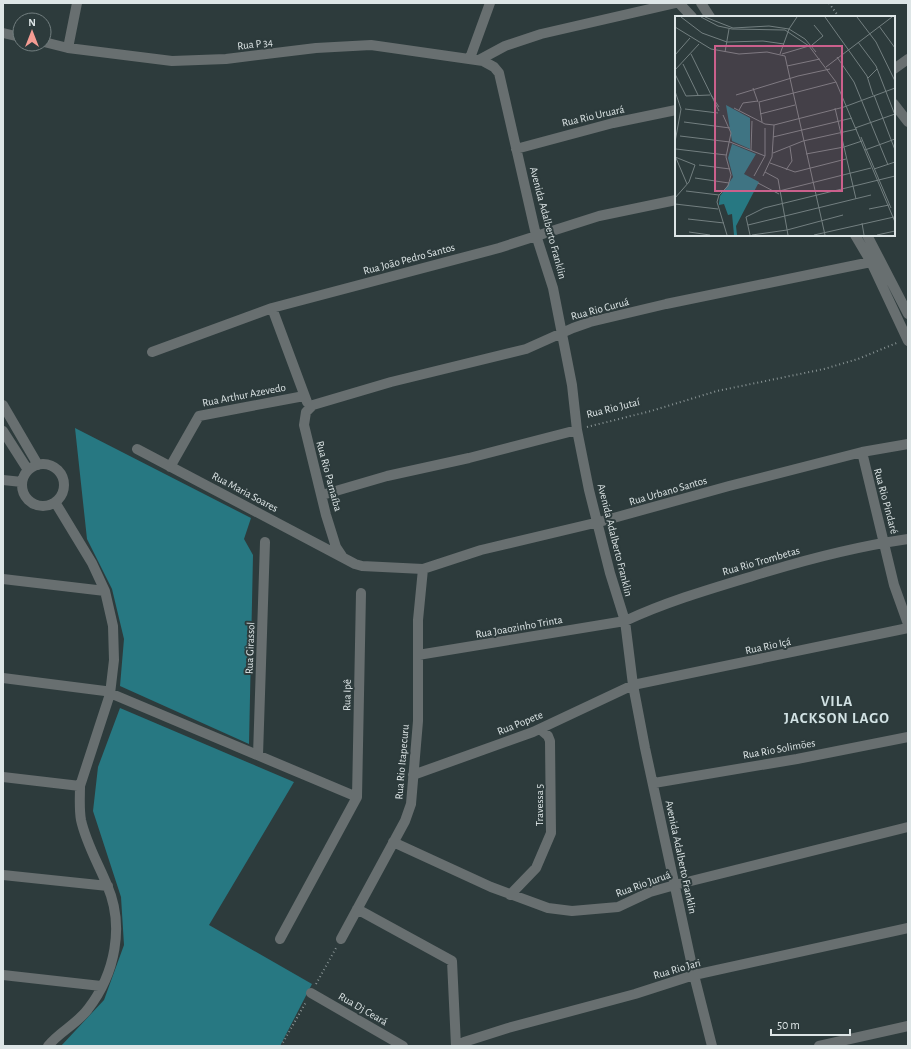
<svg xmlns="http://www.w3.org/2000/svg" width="911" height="1049" viewBox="0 0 911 1049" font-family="'Alegreya Sans',sans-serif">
  <rect width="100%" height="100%" fill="#2d3b3c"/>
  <path fill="#277882" d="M75,428L251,518L244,539L253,555L249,744L120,686L124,639L112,589L87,539Z
    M120,708L294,782L209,925L312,984L280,1046H61L104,1000L124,945L121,897L93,811L98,767Z"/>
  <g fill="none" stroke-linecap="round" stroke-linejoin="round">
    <path stroke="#889394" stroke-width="2" stroke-dasharray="1 3" stroke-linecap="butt" d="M829,3L839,17
      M587,427L651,411L717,391L824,369L858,359L899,342
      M316,984L336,948
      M281,1046L306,1002"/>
    <path stroke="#686f70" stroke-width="10" d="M679,3L692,17
      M701,3L710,17
      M3,33L20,37
      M44,42L68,48L172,61L226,59L316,48L371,45L483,61L494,67L499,73L536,235L553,288L572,385L577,430L589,490L610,573L625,621L633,685L645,748L694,975L712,1046
      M68,48L77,3
      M470,58L490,3
      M479,60L505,46L541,34L676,3
      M894,69L908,59
      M894,104L908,122
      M516,149L613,123L676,110
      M855,235L871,262L908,341
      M867,235L908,314
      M272,308L307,402
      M152,352L272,308L499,248L599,216L676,200
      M3,405L38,465
      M3,431L28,470
      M137,449L355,564L362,566L423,569L481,550L599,522L729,486L862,452L908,444
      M862,452L894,585L908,624
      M22 485a21 21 0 1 1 42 0a21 21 0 1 1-42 0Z
      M170,467L199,416L304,396
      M3,480L22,482
      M322,495L387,476L469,458L577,430
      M342,556L336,547L326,515L304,425L306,412L313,405L391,382L526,349L573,328L590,322L666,304L871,262
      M3,579L105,591
      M418,655L625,621C670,600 717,587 766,572C812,558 860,546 908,539
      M3,678L105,691L357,797
      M258,755L265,542
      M413,775L533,732L633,685L908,628
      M3,777L80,786
      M654,783L797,759L908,737
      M393,842L491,887L548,908L572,911L618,907L650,892L675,885L908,827
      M3,875L108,886
      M510,895L536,868L551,833L550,741L548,736L540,729
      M357,909L452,961L456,1046
      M280,939L357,797L361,593
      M341,939L405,821L411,804L418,721V620L423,569
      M3,975L101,986
      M311,993L403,1046
      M48,1046C59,1032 77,1024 88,1009C115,974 125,926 107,885C98,863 86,843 81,820C79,809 80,797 80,786L110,694L114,660L113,626L105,591L92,563L55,502
      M457,1046L464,1042L508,1028L635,994L694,975L908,928
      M819,1046L908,1026"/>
  </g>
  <g text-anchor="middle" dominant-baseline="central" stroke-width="4" stroke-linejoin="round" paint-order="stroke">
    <g font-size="11" fill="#dde5e6" stroke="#2d3b3c">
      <text transform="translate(255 44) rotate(-7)">Rua P 34</text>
      <text transform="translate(593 116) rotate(-13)">Rua Rio Uruará</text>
      <text transform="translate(548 223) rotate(75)">Avenida Adalberto Franklin</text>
      <text transform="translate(409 259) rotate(-15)">Rua João Pedro Santos</text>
      <text transform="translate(600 309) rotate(-15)">Rua Rio Curuá</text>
      <text transform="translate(244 395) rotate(-11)">Rua Arthur Azevedo</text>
      <text transform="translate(613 408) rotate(-14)">Rua Rio Jutaí</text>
      <text transform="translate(329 476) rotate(75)">Rua Rio Parnaíba</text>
      <text transform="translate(668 491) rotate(-16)">Rua Urbano Santos</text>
      <text transform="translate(245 492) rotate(28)">Rua Maria Soares</text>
      <text transform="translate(886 501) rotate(75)">Rua Rio Pindaré</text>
      <text transform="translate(615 540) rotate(76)">Avenida Adalberto Franklin</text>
      <text transform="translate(761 561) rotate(-16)">Rua Rio Trombetas</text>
      <text transform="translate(519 627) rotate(-10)">Rua Joaozinho Trinta</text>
      <text transform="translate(768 646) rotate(-12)">Rua Rio Içá</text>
      <text transform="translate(250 648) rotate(-88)">Rua Girassol</text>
      <text transform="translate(347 695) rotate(-89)">Rua Ipê</text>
      <text transform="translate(520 723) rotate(-22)">Rua Popete</text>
      <text transform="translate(779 749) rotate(-10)">Rua Rio Solimões</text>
      <text transform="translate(402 762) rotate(-85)">Rua Rio Itapecuru</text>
      <text transform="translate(539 805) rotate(-90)">Travessa 5</text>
      <text transform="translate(681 857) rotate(78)">Avenida Adalberto Franklin</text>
      <text transform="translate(643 884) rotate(-20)">Rua Rio Juruá</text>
      <text transform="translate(677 969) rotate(-16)">Rua Rio Jari</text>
      <text transform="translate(363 1009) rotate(30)">Rua Dj Ceará</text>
    </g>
    <g font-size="15" font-weight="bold" letter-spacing="1" fill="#d2e2e4" stroke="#2d3b3c">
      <text x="837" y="701">VILA<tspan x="837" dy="17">JACKSON LAGO</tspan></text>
    </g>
  </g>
  <g transform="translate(675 16)">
    <rect width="220" height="220" fill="#2d3b3c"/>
    <path d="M51,89L75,102V133L57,125ZM57,128L81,138L69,158L84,166L61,210L62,219H59L57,198L53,199L49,188L44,189V187L45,180L58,161L53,142Z" fill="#277882"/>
    <path fill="none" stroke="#737f80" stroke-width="1" d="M6,1L27,17L52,26L88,25L109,28M26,1L43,10L57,13L110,14L134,30L161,66L220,206M30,1L58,12L94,10L114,13L130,23L141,36M150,1L192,60L198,79M182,1L201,26L220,65M204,10L220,32M0,11L36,33L64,38L92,36L110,40L150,219M183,26L201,50L220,99M137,29L148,20L139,9M50,36L54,13M16,38L44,95M105,38L114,13L122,1M107,38L134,30M0,39L15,22M162,41L179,66L213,149M8,48L23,79M112,50L145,43M151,51L217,1M0,54L24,28M0,58L11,80L35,79M193,62L202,53M78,72L83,86M0,75L6,93L0,126M36,79L44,91M61,79L123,60L155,53M199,79L220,134M59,92L90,108L99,109L169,91L220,72M160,92L181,183M10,93L43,97M64,94L68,87L83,85M85,98L120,89M48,99L56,117L51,141L56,159L53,170L44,179L42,186L52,219M9,106L55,112M87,106L84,86L161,66M180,112L220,98M5,120L55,126L90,140M98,121L177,102M186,121L216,192M1,133L51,139M76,134L77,105M190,134L220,123M98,137L128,125L182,113M131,138L169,131L187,125M0,141L20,149L14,166L0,182M1,142L12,168M95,147L120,156L171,143M24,149L55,153M199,153L220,146M111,154L117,145L115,131M90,156L103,163L113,219M79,160L90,140V112M88,160L97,141L99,109M20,162L54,167M83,167L104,178M11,175L44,179M104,175L196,152M0,188L43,193M194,193L214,189M13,203L49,207M187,207L189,219M73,209L196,179M14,216L35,219M75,219L71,201L89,192L220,160M77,219L112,214L168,199M139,219L219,201M202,219L220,215"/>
    <path fill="#cb608c" fill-opacity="0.15" stroke="#cb608c" stroke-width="2" d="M40,30H167V175H40Z"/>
    <rect width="220" height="220" fill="none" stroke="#dde5e6" stroke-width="2"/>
  </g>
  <rect width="911" height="1049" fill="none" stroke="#dde5e6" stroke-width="8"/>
  <g transform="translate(32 32)"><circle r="19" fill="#2d3b3c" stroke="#737f80"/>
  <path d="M0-3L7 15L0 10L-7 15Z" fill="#f59c93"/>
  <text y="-6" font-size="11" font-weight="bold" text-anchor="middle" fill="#dde5e6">N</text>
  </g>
  <path d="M771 1029v6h79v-6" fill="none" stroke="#dde5e6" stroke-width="2"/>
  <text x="777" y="1029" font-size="12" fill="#dde5e6" stroke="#2d3b3c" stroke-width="3" paint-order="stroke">50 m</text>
</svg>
